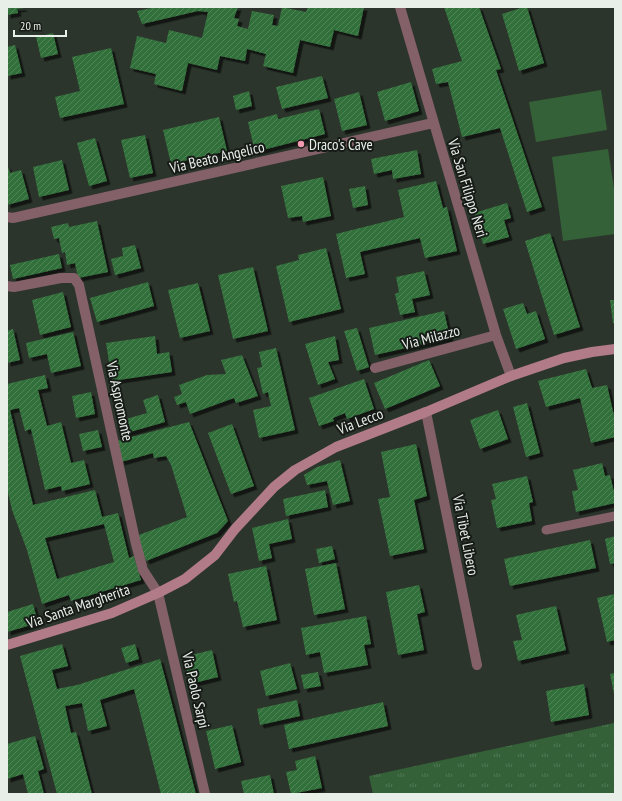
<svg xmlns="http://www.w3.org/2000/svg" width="622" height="801" viewBox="0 0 622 801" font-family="'PT Sans Narrow',sans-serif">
  <defs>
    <pattern id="grass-tufts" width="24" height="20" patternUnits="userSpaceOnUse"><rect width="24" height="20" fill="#346138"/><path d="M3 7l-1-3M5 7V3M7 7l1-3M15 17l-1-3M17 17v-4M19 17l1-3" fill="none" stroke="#517855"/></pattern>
    <pattern id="building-hatch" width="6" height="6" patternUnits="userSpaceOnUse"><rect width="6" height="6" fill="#336f3b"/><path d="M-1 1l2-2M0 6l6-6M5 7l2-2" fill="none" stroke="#518457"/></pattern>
    <filter id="shadow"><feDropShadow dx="3.5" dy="3.5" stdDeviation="0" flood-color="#0009"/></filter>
  </defs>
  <rect width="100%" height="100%" fill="#2c352c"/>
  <path fill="url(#grass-tufts)" d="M614,723L615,794H373L369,776Z"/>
  <path fill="#346138" d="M601,90L607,130L536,142L529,102Z
    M608,149L615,195V234L563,241L552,157Z"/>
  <path fill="url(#building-hatch)" fill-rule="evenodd" filter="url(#shadow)" d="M7,7H23L24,8L17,9L18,13L7,15Z
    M156,7H238L234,18L239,19L237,26L248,29L252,11L274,15L272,25L278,26L282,7L306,12L308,7H364L358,36L334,30L330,47L300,40L293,73L263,66L266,54L247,49L245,61L220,56L217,70L188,63L182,91L154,84L156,74L130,68L137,36L166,43L169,30L202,38L208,12L198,11L142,24L137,11Z
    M444,7H479L501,69L496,70L542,207L527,212L500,128L462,137L448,82L436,84L432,69L462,61Z
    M524,7H527L544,63L519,71L502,14Z
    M53,33L58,54L41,58L36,37Z
    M15,45L22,73L7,76V47Z
    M111,48L124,104L60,118L55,97L80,91L72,57Z
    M322,76L328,98L282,109L276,87Z
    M411,82L419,111L385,121L377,92Z
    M249,91L252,106L236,110L233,96Z
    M359,92L367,125L342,131L334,99Z
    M319,109L325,134L255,152L248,122L277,114L278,119Z
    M219,117L227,151L171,164L163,130Z
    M145,135L153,173L130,178L121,140Z
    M95,138L107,181L89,186L77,143Z
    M417,150L421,174L393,179L392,170L374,174L371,159Z
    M62,160L69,190L39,197L33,167Z
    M7,164L10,173L21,170L29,199L7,205Z
    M323,177L331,216L303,222L302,216L288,218L281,186Z
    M436,181L443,208L447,207L457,251L425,258L420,238L360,252L365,274L346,278L336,234L404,217L398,190Z
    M365,186L368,205L353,208L349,189Z
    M507,203L511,218L504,220L509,237L483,244L474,213Z
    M97,221L108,272L78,278L75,263L67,265L65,252L62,253L59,238L54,239L51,227L68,223L69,227Z
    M550,233L580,327L554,335L525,241Z
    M135,245L141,268L115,275L111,259L123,256L122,248Z
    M326,248L341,309L289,322L276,266L299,260L298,255Z
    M59,254L62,268L13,279L10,265Z
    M253,267L268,331L233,339L218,275Z
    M424,271L430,295L412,299L415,312L400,315L395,294L399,292L396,277Z
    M148,282L154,306L97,322L90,298Z
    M198,283L210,331L180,338L168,290Z
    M63,292L71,327L40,335L32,300Z
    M610,300H615V323H613Z
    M523,303L527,314L536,311L545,339L516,349L503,309Z
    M444,311L450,338L375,355L369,328Z
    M357,328L369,367L357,371L344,331Z
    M13,329L20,360L7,363V331Z
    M73,332L81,366L51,373L47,354L29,358L26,343Z
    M155,336L157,354L169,352L172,372L112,381L106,343Z
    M335,336L339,360L328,362L335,379L318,385L305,344Z
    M276,348L295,430L259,438L253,410L271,406L268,392L263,394L257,368L262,367L259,352Z
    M242,355L258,396L236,403L234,398L190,414L186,402L177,405L174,397L182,394L179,385L207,375L226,374L221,360Z
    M429,360L440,386L385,409L374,383Z
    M586,369L592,388L607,385L615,420V437L591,443L580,398L546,407L538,381Z
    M45,375L48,388L38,390L47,426L61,422L71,463L84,460L90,484L62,491L61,486L45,490L31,429L25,431L19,408L10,410L33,505L95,490L102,517L118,513L129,558L134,556L141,580L71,601L69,595L42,604L27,550L12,510L7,488V384ZM104,524L114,562L57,579L45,538Z
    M364,379L374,409L347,419L345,413L333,418L334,421L319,426L309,398Z
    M91,392L95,414L76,418L72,396Z
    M158,395L165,422L123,434L119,421L147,413L143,400Z
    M527,403L540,453L526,457L513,407Z
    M498,410L508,439L480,449L470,420Z
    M189,422L228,521L217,533L146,561L136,536L187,517L171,465L166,456L154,458L153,453L121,462L116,441Z
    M232,424L254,486L231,494L208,433Z
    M98,430L102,447L83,451L79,434Z
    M416,444L427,496L414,500L424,549L390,556L378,499L390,497L381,452Z
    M340,460L350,501L333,505L327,481L307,485L304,475L317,467Z
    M602,463L605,476L610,475L615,496V503L576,512L572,491L578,490L573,470Z
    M527,476L533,502L529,503L532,521L497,528L491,500L496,499L492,484Z
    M325,490L328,507L286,516L283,499Z
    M288,519L292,539L269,544L272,558L259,561L252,528Z
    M615,536V563L610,564L605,539Z
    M590,540L596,568L510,586L504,559Z
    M332,546L335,559L319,563L316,549Z
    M336,563L345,609L314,615L305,569Z
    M266,566L277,620L243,627L237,601L234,602L228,574Z
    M419,585L425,612L417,614L424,650L398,655L386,592Z
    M615,594V640L607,642L597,598Z
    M33,604L38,623L7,632V612Z
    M556,606L566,650L518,661L513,641L522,640L516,615Z
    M366,616L371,644L364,645L368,665L324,673L320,652L306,655L301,628Z
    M62,644L68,666L52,670L57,689L77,685L160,659L196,794H161L134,689L100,700L107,726L88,731L82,703L65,706L71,733L76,732L92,794H57L20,656Z
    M135,644L139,659L126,663L121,648Z
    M212,650L218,677L190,684L183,657Z
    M290,663L297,689L266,696L260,671Z
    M318,672L321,686L304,689L301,675Z
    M615,673V693L614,694L610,674Z
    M584,684L589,715L551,722L546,691Z
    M297,700L300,716L260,725L257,709Z
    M383,702L388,726L289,749L284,725Z
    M232,725L241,762L215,769L206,731Z
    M35,736L44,769L38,771L44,794H28L23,774L7,779V744Z
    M315,756L322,788L291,794L286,772L297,770L295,761Z
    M270,775L274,794H244L241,781Z"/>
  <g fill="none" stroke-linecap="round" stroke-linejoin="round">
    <path stroke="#846169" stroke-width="9" d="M546,530L615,516"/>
    <path stroke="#846169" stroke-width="10" d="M400,7L496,335L511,376
      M7,217L13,218L433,123
      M7,286L14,287L61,278H74L79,285L136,544L143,570L158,593L205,794
      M375,368L496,335
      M426,412L477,665"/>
    <path stroke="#b17b87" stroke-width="10" d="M7,645L112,613L158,593L185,579L215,555L235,529L274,487L295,470L336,447L426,412L511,376L564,358L592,352L615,349"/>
  </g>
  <circle fill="#f29aaf" stroke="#171b17" stroke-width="1.5" cx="301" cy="144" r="4"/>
  <g text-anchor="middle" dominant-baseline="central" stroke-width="4" stroke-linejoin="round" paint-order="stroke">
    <g font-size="15" fill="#e8eee8" stroke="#171b17" text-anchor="start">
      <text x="309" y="144">Draco's Cave</text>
    </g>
    <g font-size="15" fill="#e8eee8" stroke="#171b17">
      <text transform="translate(217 157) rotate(-13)">Via Beato Angelico</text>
      <text transform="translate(468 188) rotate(73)">Via San Filippo Neri</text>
      <text transform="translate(431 337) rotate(-15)">Via Milazzo</text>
      <text transform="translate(120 401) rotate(78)">Via Aspromonte</text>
      <text transform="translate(360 421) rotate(-21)">Via Lecco</text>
      <text transform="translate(466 535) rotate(79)">Via Tibet Libero</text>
      <text transform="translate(78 606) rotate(-19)">Via Santa Margherita</text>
      <text transform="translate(196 690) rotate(77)">Via Paolo Sarpi</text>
    </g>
  </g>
  <rect width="622" height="801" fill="none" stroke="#e8eee8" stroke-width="16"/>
  <path d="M14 30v6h52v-6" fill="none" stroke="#e8eee8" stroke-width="2"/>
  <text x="20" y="30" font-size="12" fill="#e8eee8" stroke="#171b17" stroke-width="3" paint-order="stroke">20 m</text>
</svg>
